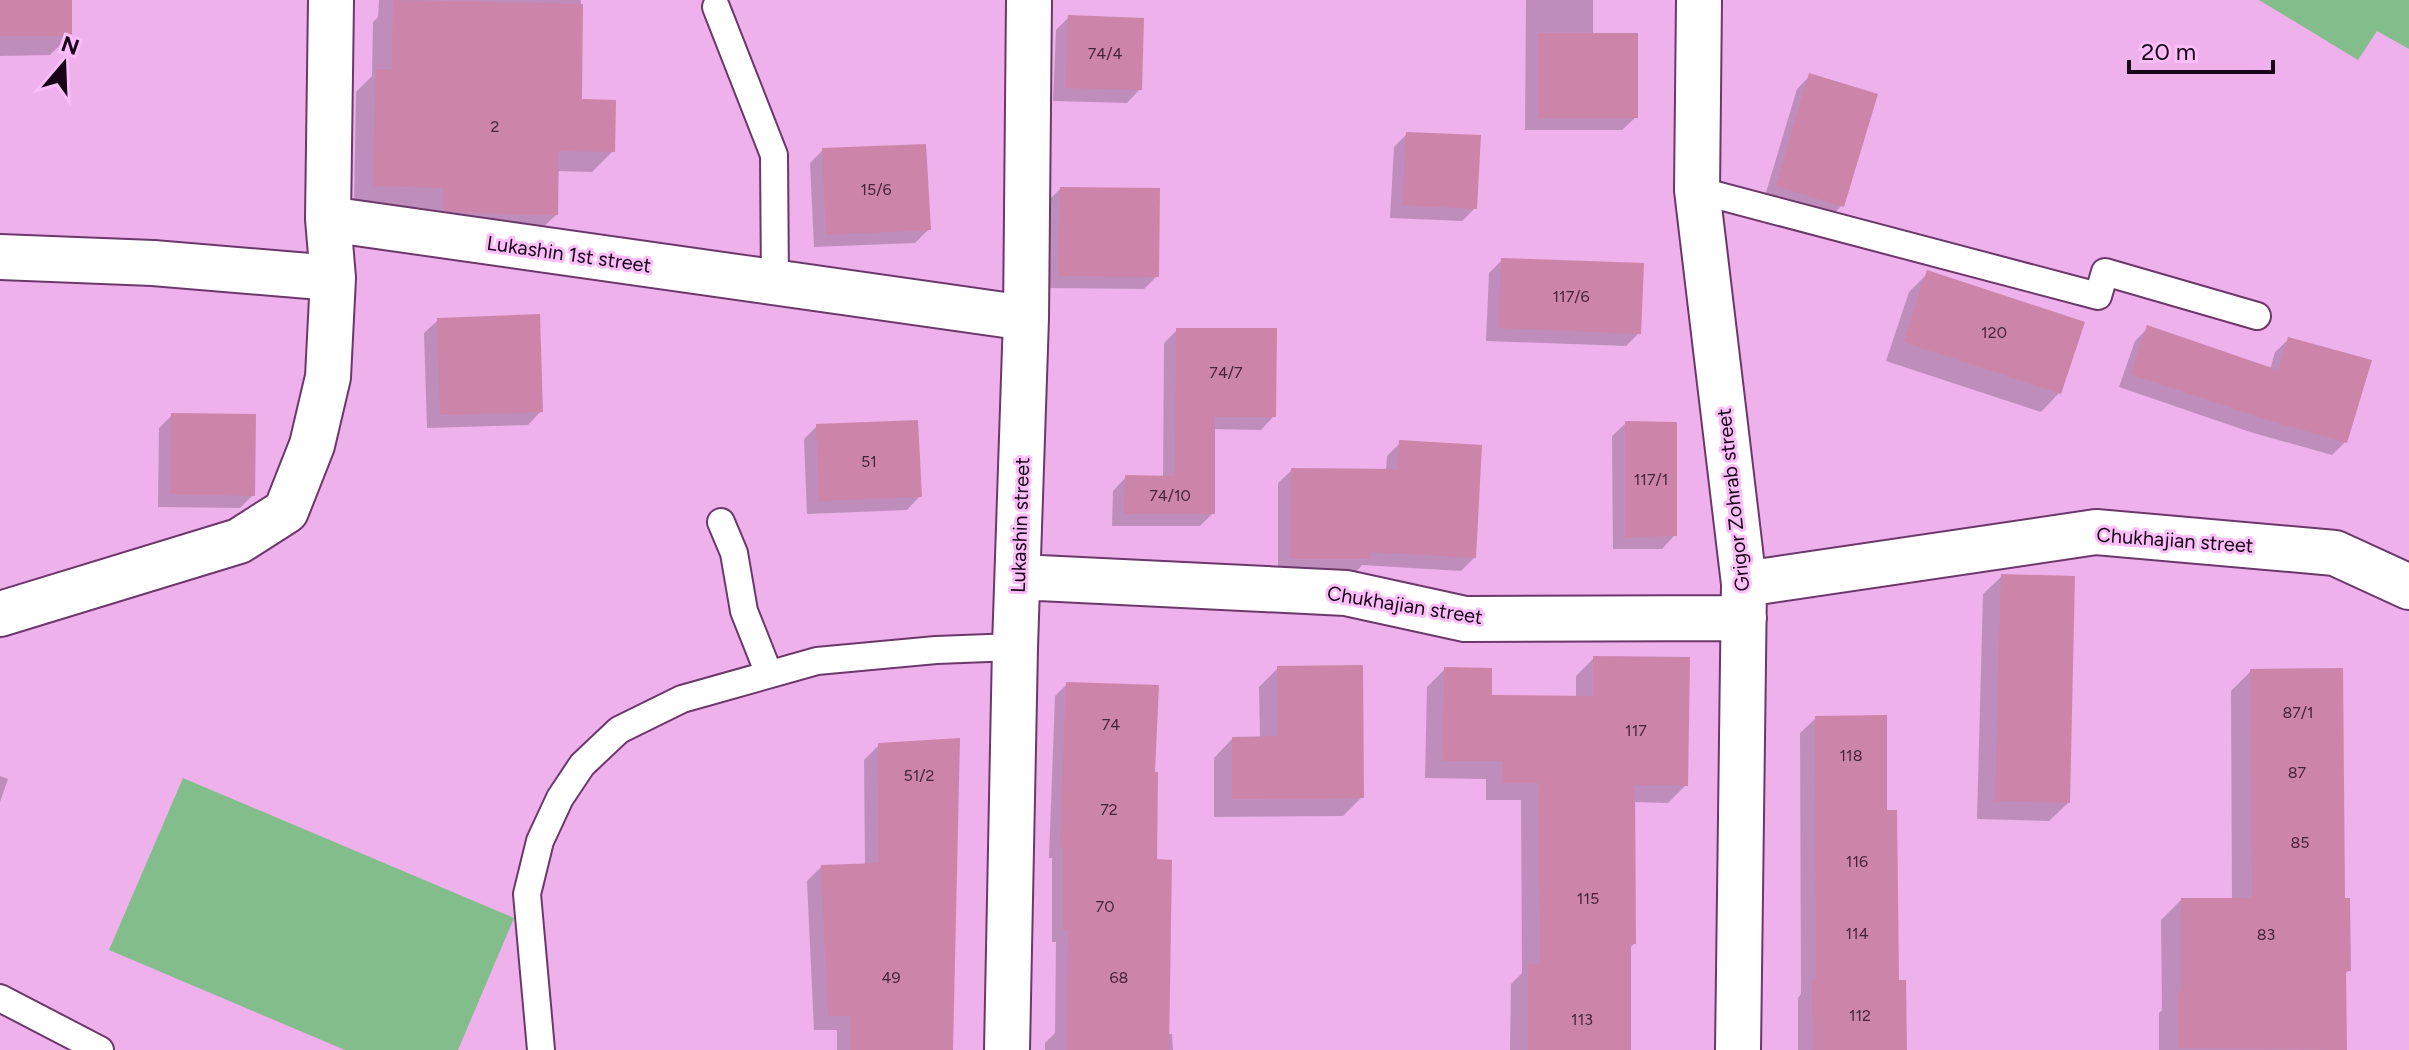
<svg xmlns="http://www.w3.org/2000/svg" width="2409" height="1050" viewBox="0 0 2409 1050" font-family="Figtree,sans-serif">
  <rect width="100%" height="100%" fill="#eeb1eb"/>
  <path fill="#83bd8b" d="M2259,0H2409V49L2377,31L2358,60Z
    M183,778L514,918L458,1050H345L109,950Z"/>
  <path fill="#0003" d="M0,0H70V35L50,55L0,56Z
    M379,0H581L580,101L613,151L592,172L557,171L556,215L535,235L423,230L424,208L354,206L356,92L372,76L373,22L378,17Z
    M1526,0H1593V35L1636,117L1622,130H1525Z
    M1069,17L1140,89L1127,103L1053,101L1056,30Z
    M1810,76L1842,205L1829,219L1764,199L1797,89Z
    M1407,134L1475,208L1462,221L1390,218L1394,147Z
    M823,150L929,229L915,243L814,247L810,163Z
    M1060,189L1157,276L1144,289L1046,288L1047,202Z
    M1502,260L1639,333L1626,346L1486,341L1489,273Z
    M1928,273L2059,393L2041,412L1886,361L1909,292Z
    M438,320L541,411L528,425L427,428L424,333Z
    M2148,328L2270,370L2275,352L2289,339L2345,442L2332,455L2250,432L2119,387L2135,341Z
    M1177,330L1274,416L1261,430L1213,429V513L1200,526H1112L1113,491L1126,477L1163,478L1164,343Z
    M172,415L253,495L240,508L158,507L159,428Z
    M1626,423L1675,535L1662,549H1613L1612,436Z
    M817,426L920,496L907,510L807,514L804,439Z
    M1400,443L1474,558L1461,571L1362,565L1356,572L1278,571V483L1292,470L1386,471L1387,456Z
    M2002,576L2068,803L2049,821L1977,819L1983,594Z
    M1594,658L1686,785L1668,803L1633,802L1634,944L1629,949V1050H1510L1511,984L1522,973L1521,800H1486V779L1425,778L1427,687L1445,669L1490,697L1576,698V676Z
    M1278,668L1362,797L1343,816L1214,817V758L1232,739L1260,738L1259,687Z
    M2251,671L2343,900L2349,970L2344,975L2345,1050H2159V1013L2162,1010L2161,920L2181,900H2232L2231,691Z
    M1067,684L1153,774L1155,861L1168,1034H1172L1173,1050H1045V1043L1055,1033L1056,942H1052V858H1049L1055,696Z
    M1816,718L1885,812L1897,982L1905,1050H1798V998L1801,994L1800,733Z
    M879,745L952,1050H837V1030H814L807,881L821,867L865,865L864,760Z
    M0,776L8,779L0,802Z"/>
  <path fill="#cd84a9" d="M0,0H72V36H0Z
    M393,0L583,4L582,99L616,100L615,152L559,151L558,215L467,213L443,210V188L373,186L376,69H392Z
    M1068,15L1144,18L1142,90L1065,88Z
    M1538,33H1638V118H1538Z
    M1809,73L1878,94L1844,207L1776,186Z
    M1406,132L1481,135L1477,209L1402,205Z
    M926,144L931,230L826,235L822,148Z
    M1060,187L1160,188L1159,277L1059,276Z
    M1501,258L1644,263L1641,334L1498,328Z
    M1927,270L2085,322L2061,394L1904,342Z
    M540,314L543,412L440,415L437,318Z
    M2147,325L2278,370L2288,337L2372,360L2347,443L2264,419L2131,374Z
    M1176,328H1277L1276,417H1215V514H1124L1125,475L1175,476Z
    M171,413L256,414L255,496L170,494Z
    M918,420L922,497L819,501L816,424Z
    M1625,421L1677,422V536L1625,537Z
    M1399,440L1482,445L1476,558L1371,552V559H1290L1291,468L1398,469Z
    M2001,574L2075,576L2070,803L1995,801Z
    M1593,656L1690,657L1688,786L1635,785L1636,944H1631V1050H1528V964H1540L1539,783L1503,782V761H1443L1444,667L1492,668V695L1593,696Z
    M1363,665L1364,798L1232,799V737L1278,736L1277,666Z
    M2343,668L2345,898H2350L2351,971H2346L2347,1050L2179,1048L2178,991H2181V898H2252L2250,669Z
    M1066,682L1159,685L1155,772H1158L1157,859L1172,860L1169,1050H1066L1068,930H1063V847H1060Z
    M1887,715V810H1897L1899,980H1906L1907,1050H1813L1812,981H1816L1815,716Z
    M960,738L953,1050H851V1016H828L821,865L879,863L878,743Z"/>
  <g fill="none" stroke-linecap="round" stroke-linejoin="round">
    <defs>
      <path id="lane" d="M716,7L774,155L775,284
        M1697,190L2098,296L2105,272L2257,316
        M721,522L734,553L744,611L769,674
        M0,998L100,1050
        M541,1050L527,894L540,841L560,798L582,765L619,730L682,699L817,661L936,650L1015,647"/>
      <path id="street" d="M331,0L328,219L1026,318
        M1699,0L1697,190L1744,584L1738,1050
        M0,257L153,263L333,278
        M1019,577L1346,593L1465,619L1744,618
        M1744,584L2096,532L2335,553L2409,587
        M0,614L239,541L286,511L312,445L328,377L333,278L328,219
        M1007,1050L1015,647L1026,318L1029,0"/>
    </defs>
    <use href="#lane" stroke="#6c386b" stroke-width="30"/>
    <use href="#street" stroke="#6c386b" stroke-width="48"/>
    <use href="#lane" stroke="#fff" stroke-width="26"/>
    <use href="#street" stroke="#fff" stroke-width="44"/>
  </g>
  <g text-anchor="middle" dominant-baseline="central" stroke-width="6" stroke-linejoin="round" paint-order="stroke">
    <g font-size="16" fill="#45243c">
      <text x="1105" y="53">74/4</text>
      <text x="495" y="126">2</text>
      <text x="876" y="189">15/6</text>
      <text x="1571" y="296">117/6</text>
      <text x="1994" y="332">120</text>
      <text x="1226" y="372">74/7</text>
      <text x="869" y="461">51</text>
      <text x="1651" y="479">117/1</text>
      <text x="1170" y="495">74/10</text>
      <text x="2298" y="712">87/1</text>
      <text x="1111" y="724">74</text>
      <text x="1636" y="730">117</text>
      <text x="1851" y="755">118</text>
      <text x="2297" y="772">87</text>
      <text x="919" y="775">51/2</text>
      <text x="1109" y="809">72</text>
      <text x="2300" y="842">85</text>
      <text x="1857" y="861">116</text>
      <text x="1588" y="898">115</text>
      <text x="1105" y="906">70</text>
      <text x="1857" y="933">114</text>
      <text x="2266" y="934">83</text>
      <text x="891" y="977">49</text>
      <text x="1119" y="977">68</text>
      <text x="1860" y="1015">112</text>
      <text x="1582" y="1019">113</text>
    </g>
    <g font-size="20" fill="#180418" stroke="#fbbef8">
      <text transform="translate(569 254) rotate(8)">Lukashin 1st street</text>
      <text transform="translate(1733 500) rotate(-96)">Grigor Zohrab street</text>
      <text transform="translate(1020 525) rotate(-88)">Lukashin street</text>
      <text transform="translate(2175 540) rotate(4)">Chukhajian street</text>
      <text transform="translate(1405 605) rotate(9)">Chukhajian street</text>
    </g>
  </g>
  <g transform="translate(64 64) rotate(19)" stroke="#fbbef8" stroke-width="6" paint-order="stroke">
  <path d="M0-6L14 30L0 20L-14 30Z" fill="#180418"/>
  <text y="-12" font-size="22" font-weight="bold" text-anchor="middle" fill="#180418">N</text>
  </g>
  <path d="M2129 60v12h144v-12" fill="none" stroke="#180418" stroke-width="4"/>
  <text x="2141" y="60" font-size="24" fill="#180418" stroke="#fbbef8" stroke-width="6" paint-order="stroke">20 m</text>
</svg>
